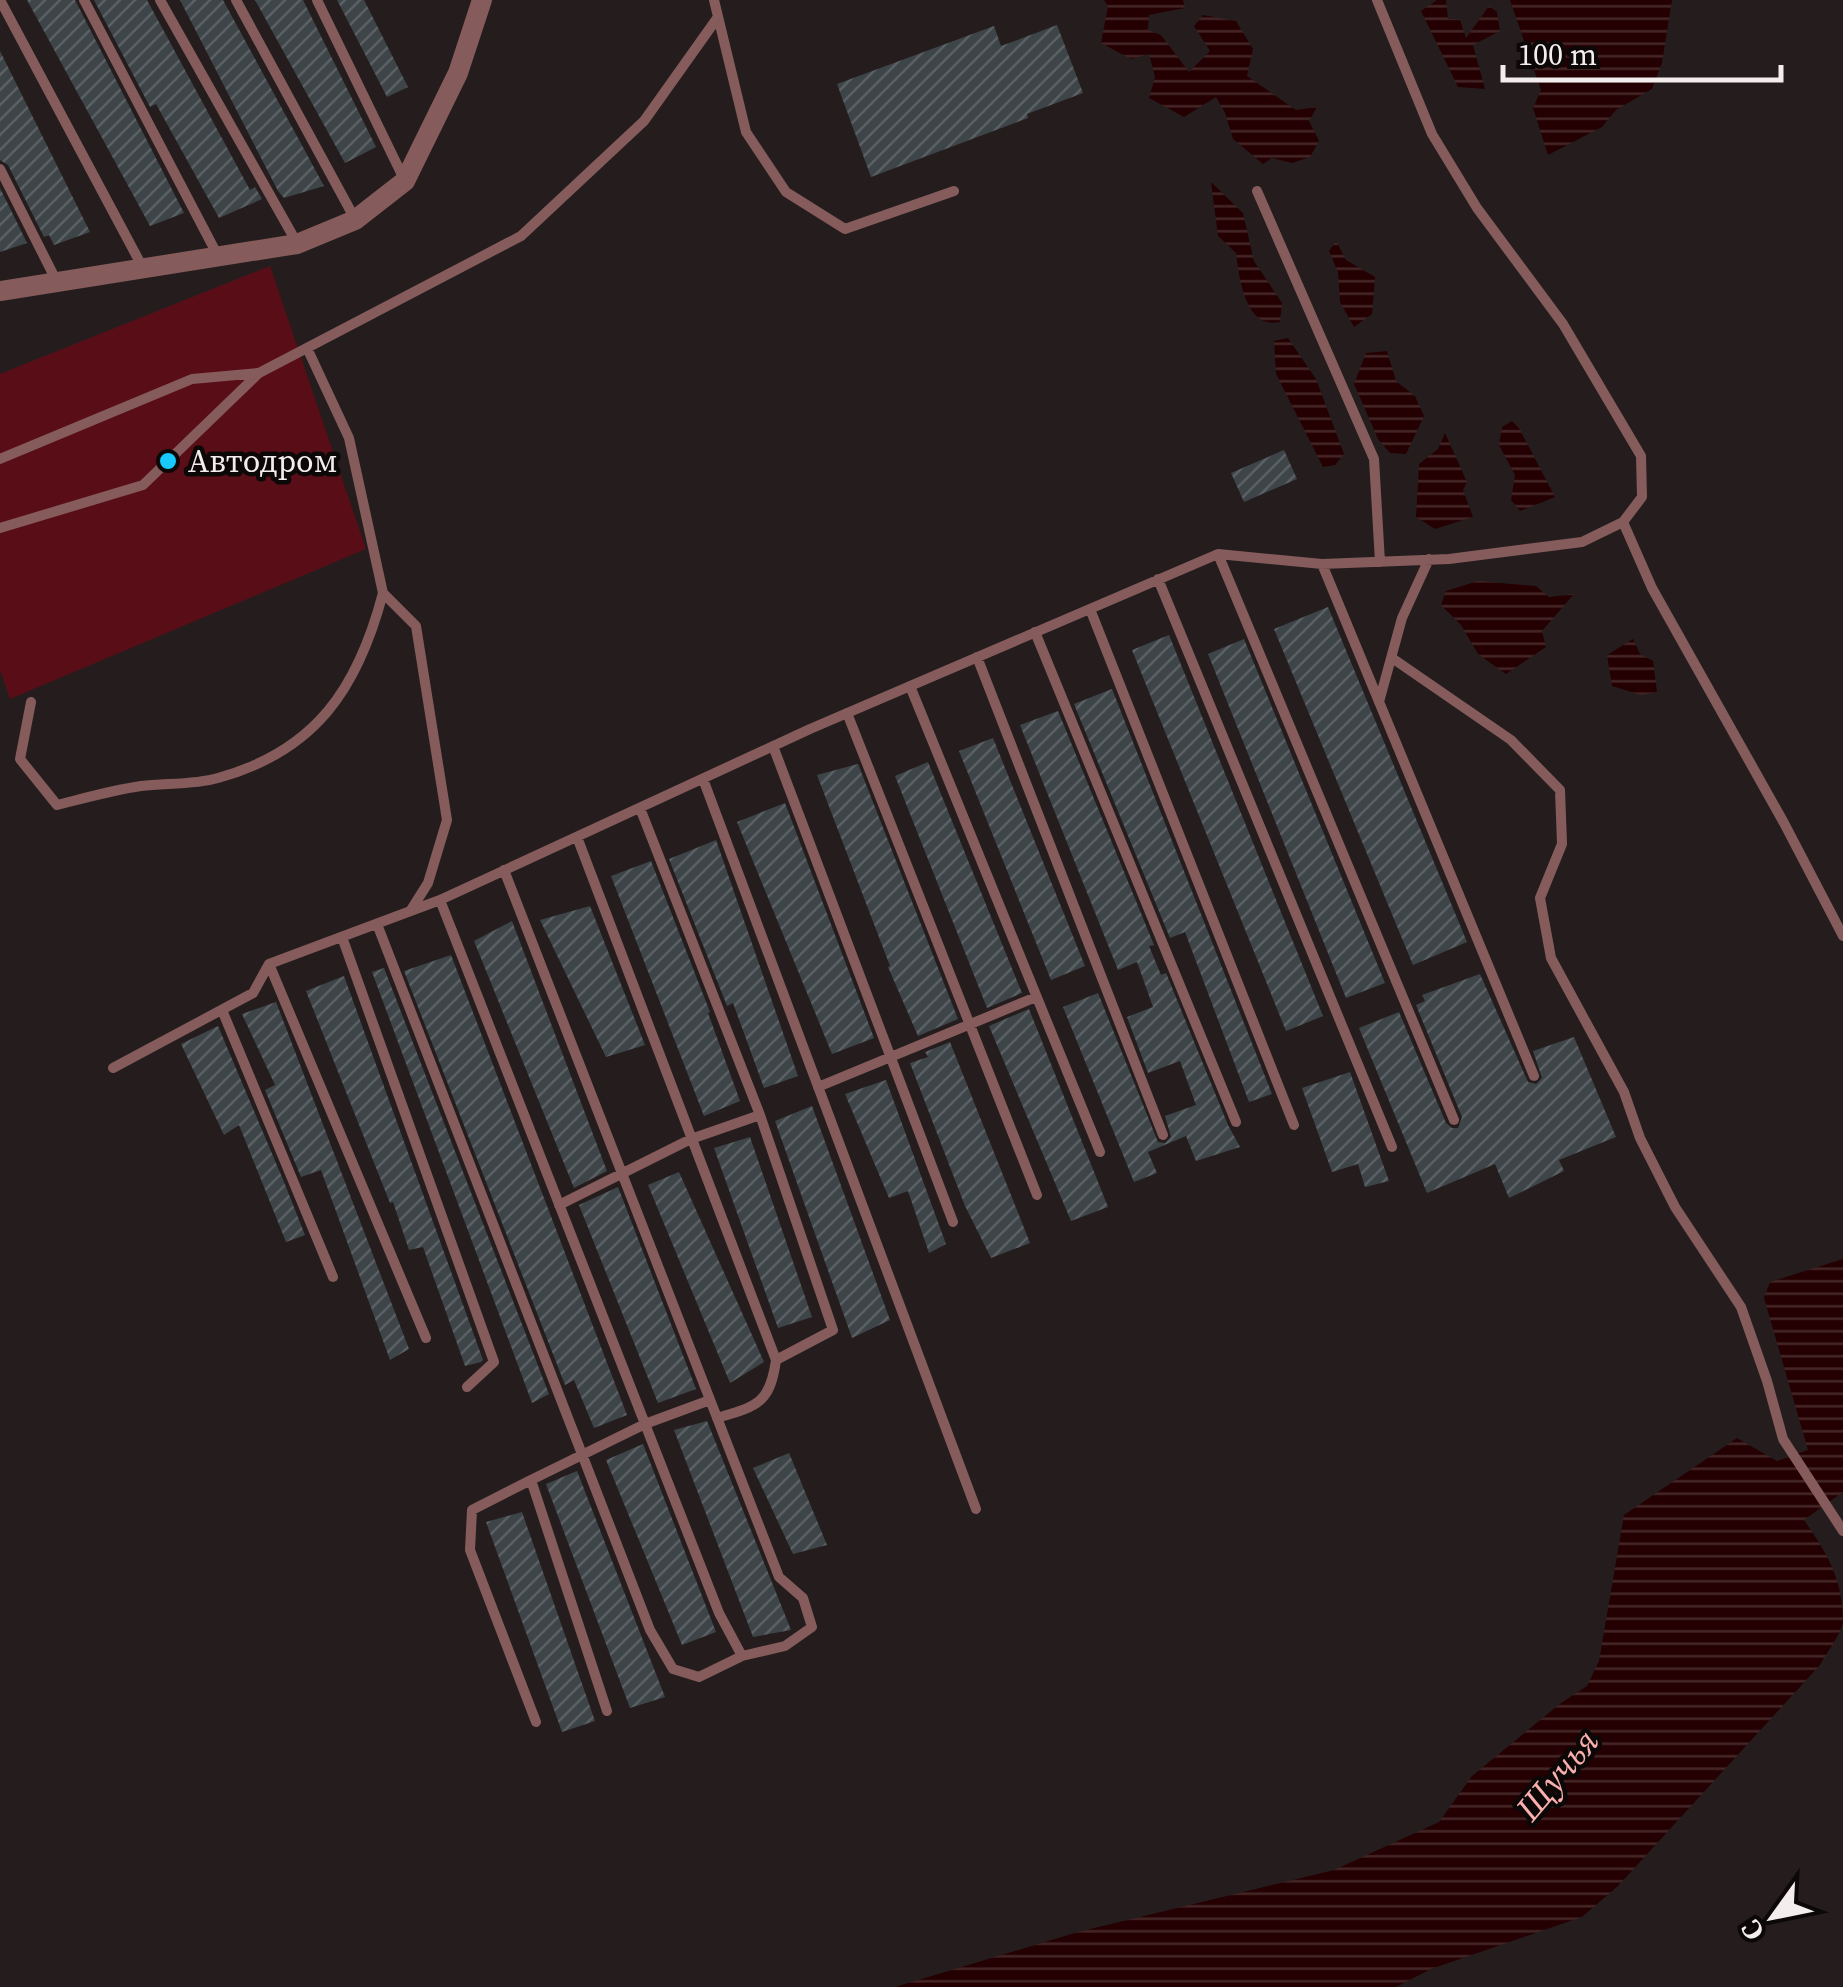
<svg xmlns="http://www.w3.org/2000/svg" width="1843" height="1987" viewBox="0 0 1843 1987" font-family="'Source Serif 4',serif">
  <defs>
    <pattern id="water-rules" width="6" height="5" patternUnits="userSpaceOnUse" patternTransform="scale(2.5)"><rect width="6" height="5" fill="#240002"/><path d="M0 2.5h6" fill="none" stroke="#442627"/></pattern>
    <pattern id="building-hatch" width="6" height="6" patternUnits="userSpaceOnUse" patternTransform="scale(2.5)"><rect width="6" height="6" fill="#3d4549"/><path d="M-1 1l2-2M0 6l6-6M5 7l2-2" fill="none" stroke="#5a6064"/></pattern>
  </defs>
  <rect width="100%" height="100%" fill="#251d1d"/>
  <path fill="#590e17" d="M270,266L366,549L10,699L0,670V374Z"/>
  <path fill="url(#water-rules)" d="M1104,0H1183L1185,8L1149,15L1148,30L1161,35L1189,72L1210,51L1194,26L1203,15L1236,21L1253,49L1247,76L1296,110L1317,107L1309,121L1319,141L1310,157L1292,163L1272,158L1263,164L1233,139L1225,113L1216,97L1184,117L1149,98L1155,77L1149,54L1131,59L1101,43L1108,6Z
    M1437,0H1446L1448,19L1460,20L1466,38L1489,6L1497,12L1500,31L1473,45L1485,89L1458,87L1421,11Z
    M1510,0H1672L1662,63L1652,89L1616,110L1602,127L1548,155L1533,108L1541,90Z
    M1211,182L1243,213L1254,261L1282,303L1280,322C1245,330 1239,277 1236,253L1218,236Z
    M1336,241L1346,260L1375,277L1372,314L1354,327L1340,302L1338,272L1329,251Z
    M1288,338L1316,379L1344,454L1335,465L1323,467L1276,374L1274,341Z
    M1387,351L1396,381L1415,396L1424,416L1406,454L1390,453L1378,439L1354,384L1366,353Z
    M1512,421L1519,428L1555,497L1520,511L1511,500L1515,475L1499,445L1502,427Z
    M1445,433L1467,482L1463,490L1473,517L1435,529L1416,517L1419,464L1438,449Z
    M1478,581L1536,586L1549,597L1574,594L1542,631L1546,647L1506,674L1478,654L1461,625L1441,605L1446,591Z
    M1633,639L1640,654L1653,661L1657,692L1641,695L1612,686L1607,655Z
    M1843,1259V1492L1804,1520C1827,1553 1843,1579 1843,1622C1840,1636 1827,1652 1820,1665L1618,1886L1582,1917L1431,1969L1396,1987H895L1078,1932L1334,1870L1439,1822L1472,1776L1561,1703L1587,1686L1599,1661L1624,1515L1737,1438L1777,1461L1808,1450L1764,1298L1770,1282Z"/>
  <path fill="url(#building-hatch)" d="M27,0H75L184,213L150,226Z
    M94,0H147L250,190L255,187L262,199L219,218L156,104L150,107Z
    M180,0H223L324,186L284,198L278,191Z
    M255,0H303L376,147L345,163Z
    M337,0H364L408,87L387,97Z
    M1057,25L1083,93L1027,114L1028,118L871,177L837,84L994,26L1001,46Z
    M0,51L90,232L54,245L49,235L44,237L8,165L0,160Z
    M0,188L27,243L0,252Z
    M1284,450L1297,479L1244,502L1231,473Z
    M1328,607L1467,942L1413,965L1274,629Z
    M1169,635L1323,1016L1286,1031L1132,650Z
    M1244,639L1385,983L1346,998L1208,654Z
    M1112,689L1272,1094L1249,1102L1185,932L1170,938L1074,704Z
    M1058,711L1154,945L1149,946L1161,975L1166,973L1228,1125L1240,1147L1196,1161L1186,1136L1148,1152L1157,1173L1134,1182L1063,1007L1098,993L1158,1142L1165,1143L1171,1137L1165,1116L1196,1105L1180,1061L1148,1073L1127,1017L1153,1007L1137,962L1118,970L1020,725Z
    M993,738L1085,966L1051,980L959,751Z
    M928,762L1022,993L987,1008L895,776Z
    M858,764L958,1019L918,1036L888,967L890,966L817,775Z
    M785,803L874,1038L832,1054L737,822Z
    M716,840L798,1076L764,1088L733,1003L727,1006L669,859Z
    M651,861L710,1012L708,1013L740,1101L704,1116L611,876Z
    M590,906L645,1045L606,1057L540,920Z
    M512,921L607,1171L574,1188L474,941Z
    M451,955L627,1415L594,1428L574,1380L565,1385L404,971Z
    M384,968L549,1394L532,1403L372,972Z
    M1480,974L1528,1082L1536,1084L1542,1078L1533,1051L1574,1037L1616,1137L1559,1160L1564,1171L1509,1198L1495,1164L1427,1193L1359,1028L1399,1012L1446,1123L1452,1128H1458L1462,1117L1416,1005L1425,1001L1422,995Z
    M344,976L483,1360L481,1362L465,1366L423,1247L409,1250L393,1202L390,1203L306,991Z
    M276,1002L409,1349L390,1360L321,1170L301,1177L265,1090L275,1085L242,1014Z
    M1029,1009L1108,1207L1071,1221L989,1026Z
    M218,1026L284,1182L305,1235L286,1242L239,1125L224,1135L181,1044Z
    M950,1042L1030,1243L991,1258L965,1206L910,1063L928,1057L925,1052Z
    M1350,1072L1389,1181L1365,1187L1358,1164L1332,1172L1302,1088Z
    M886,1080L946,1244L929,1253L908,1191L889,1198L845,1094Z
    M812,1106L890,1320L852,1338L775,1121Z
    M750,1137L812,1317L778,1328L714,1148Z
    M679,1172L764,1362L730,1383L648,1185Z
    M618,1187L696,1389L658,1403L579,1205Z
    M707,1421L771,1580L791,1630L753,1637L674,1430Z
    M643,1444L716,1632L682,1645L606,1460Z
    M789,1453L827,1545L793,1554L753,1468Z
    M577,1471L665,1697L630,1708L546,1484Z
    M522,1512L595,1721L562,1732L486,1522Z"/>
  <g fill="none" stroke-linecap="round" stroke-linejoin="round">
    <path stroke="#855c5b" stroke-width="10" d="M0,0L143,268
      M84,0L218,256
      M160,0L297,243
      M236,0L355,219
      M317,0L404,179
      M714,0L746,132L786,192L845,229L954,191
      M0,169L57,282
      M1257,191L1374,459L1380,562
      M307,348L349,438L383,593L416,626L447,820L428,883L411,910
      M0,459L192,379L258,373
      M1623,522L1652,588L1784,823L1843,936
      M0,528L143,485L259,373L521,236L644,121L718,17
      M1218,554L1454,1120
      M1322,564L1534,1076
      M1158,579L1392,1147
      M1090,609L1294,1125
      M1035,632L1236,1122
      M977,657L1163,1135
      M1392,658L1511,740L1560,790L1562,844L1540,898L1551,958L1624,1092L1640,1138L1675,1207L1741,1307L1767,1381L1783,1439L1843,1531
      M910,686L1100,1152
      M31,702L20,759L57,805C85,798 113,790 141,786C166,783 194,785 218,778C316,751 358,688 383,593
      M1379,702L1402,618L1429,559
      M847,713L1037,1195
      M773,746L953,1222
      M703,779L976,1509
      M640,808L760,1115L833,1330L776,1360C770,1404 757,1406 717,1418
      M577,837L776,1360
      M504,870L779,1577L803,1598L812,1627L785,1646L742,1656
      M377,924L650,1630L673,1669L699,1677L742,1656L719,1613L440,900
      M342,937L494,1362L467,1387
      M269,964L426,1338
      M222,1010L333,1277
      M113,1068L253,993L269,964L440,900L810,729L1218,554L1322,564L1449,559L1582,542L1623,522L1642,497L1641,456L1563,324L1477,208L1432,134L1377,0
      M818,1087L1036,997
      M559,1205L691,1139L760,1115
      M531,1480L472,1510L470,1550L536,1722
      M607,1711L531,1480L645,1424L710,1400"/>
    <path stroke="#855c5b" stroke-width="20" d="M0,291L297,244L355,220L405,181L458,73L482,0"/>
  </g>
  <circle fill="#18cafc" stroke="#0c0808" stroke-width="4" cx="168" cy="461" r="10"/>
  <g text-anchor="middle" dominant-baseline="central" stroke-width="9" stroke-linejoin="round" paint-order="stroke">
    <g font-size="32" fill="#f3eded" stroke="#0c0808" text-anchor="start">
      <text x="188" y="461">Автодром</text>
    </g>
    <g font-size="35" font-style="italic" fill="#faaead" stroke="#0c0808">
      <text transform="translate(1557 1775) rotate(-50)">Щучья</text>
    </g>
  </g>
  <g transform="translate(1773 1917) rotate(237)" stroke="#0c0808" stroke-width="8" paint-order="stroke">
  <path d="M0-8L18 38L0 25L-18 38Z" fill="#f3eded"/>
  <text y="-15" font-size="28" font-weight="bold" text-anchor="middle" fill="#f3eded">С</text>
  </g>
  <path d="M1503 65v15h278v-15" fill="none" stroke="#f3eded" stroke-width="5"/>
  <text x="1518" y="65" font-size="30" fill="#f3eded" stroke="#0c0808" stroke-width="8" paint-order="stroke">100 m</text>
</svg>
